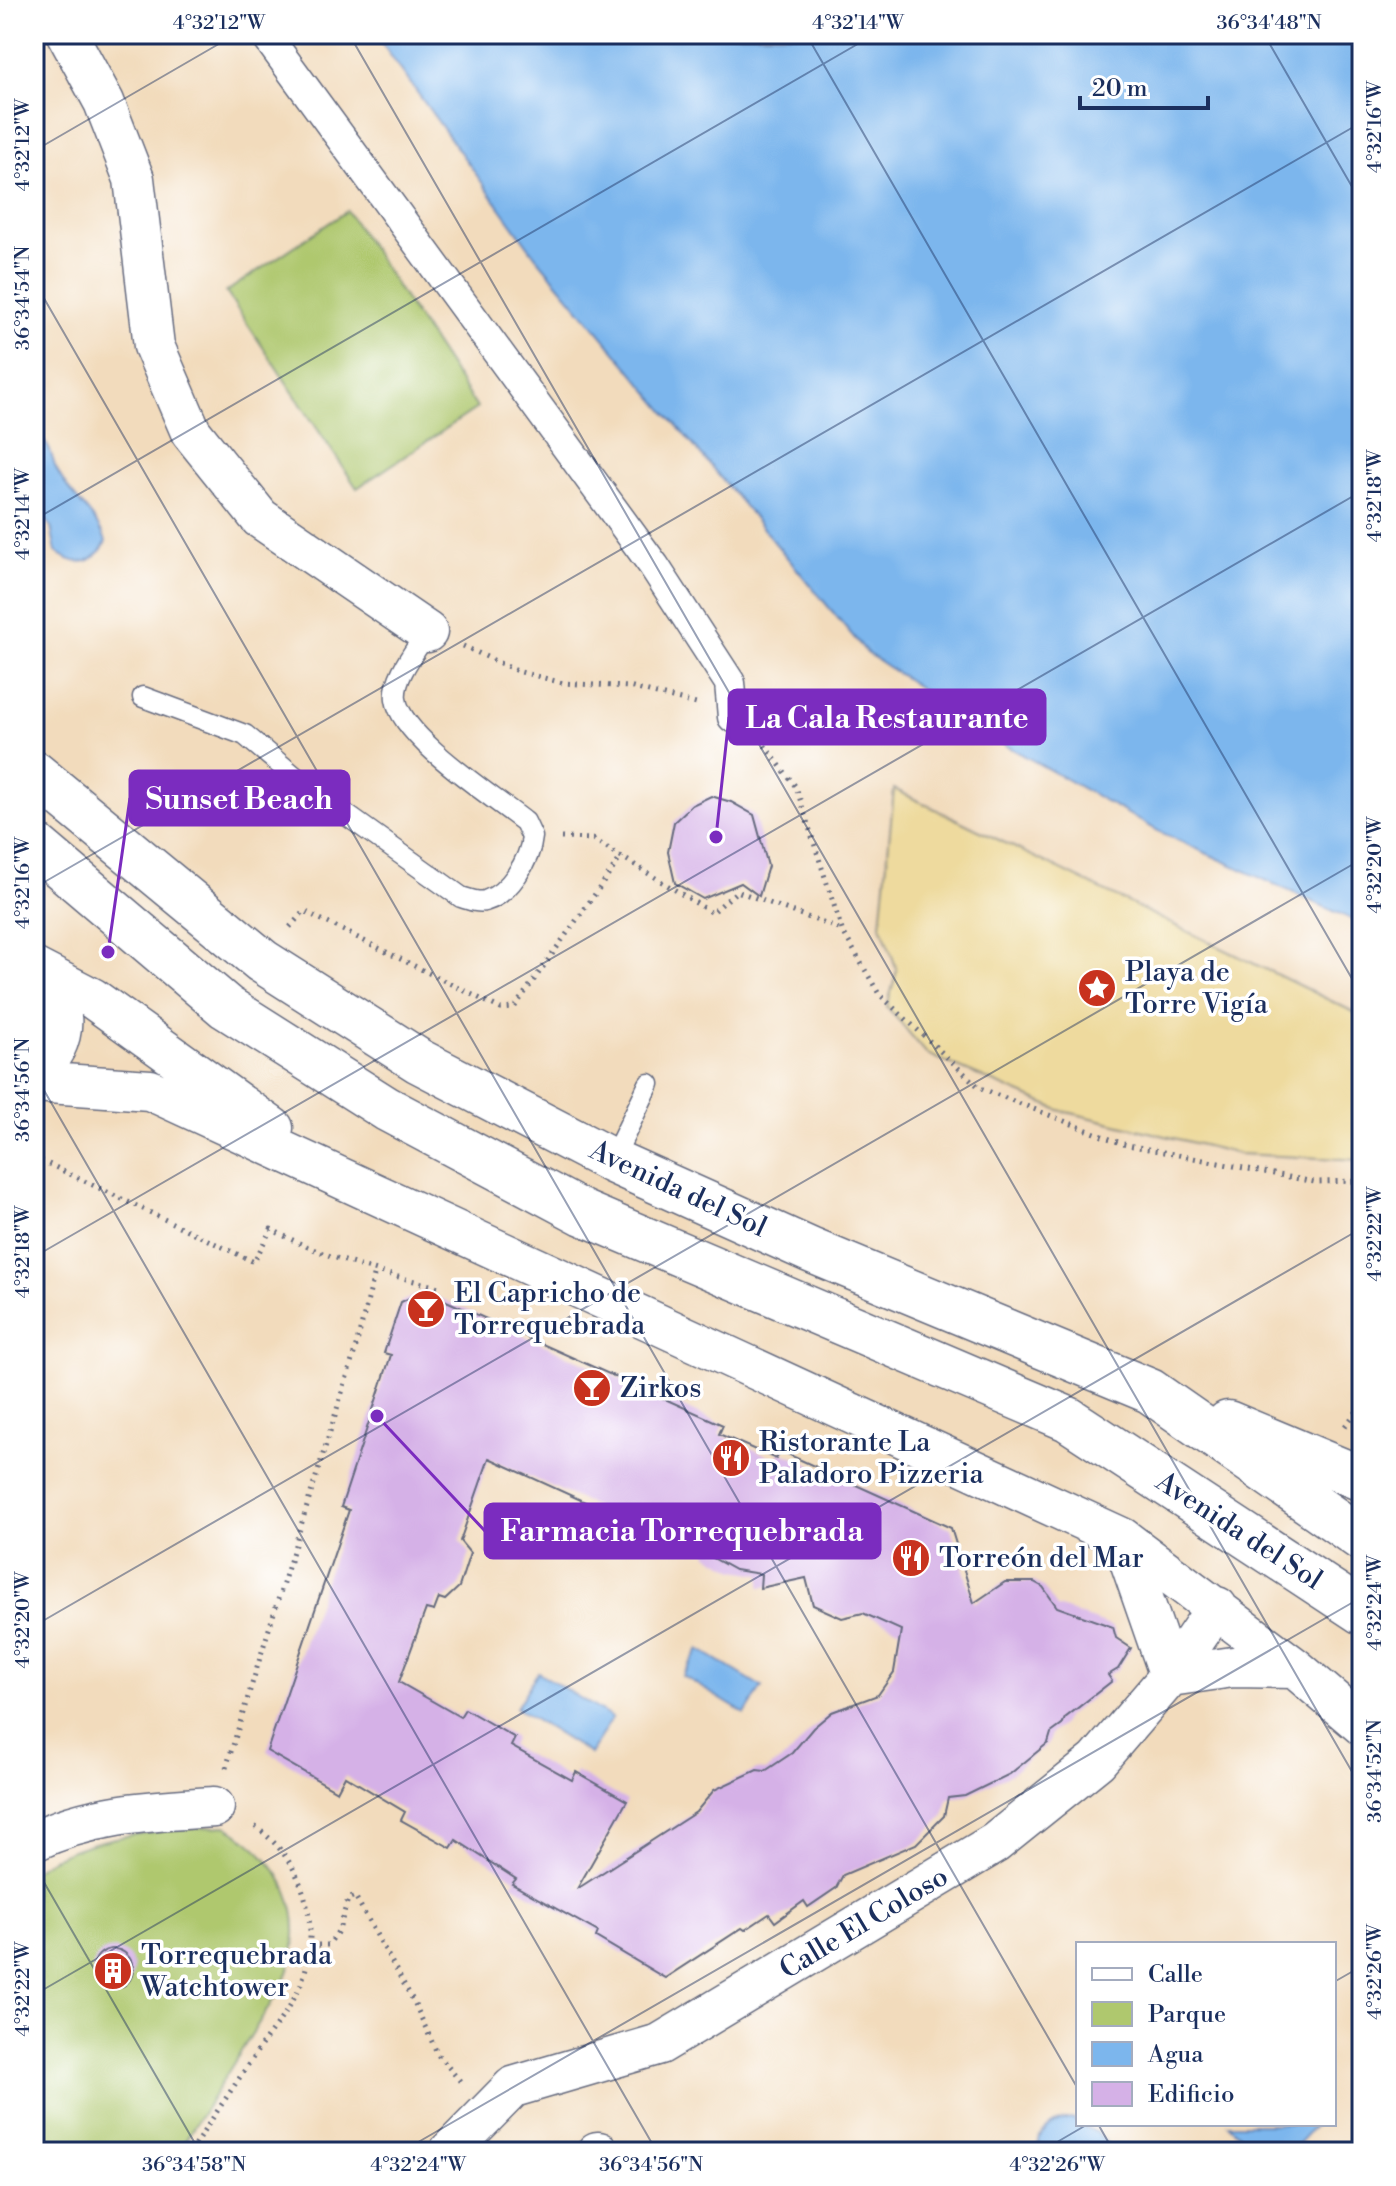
<svg xmlns="http://www.w3.org/2000/svg" width="1396" height="2186" viewBox="0 0 1396 2186" font-family="'Libre Bodoni',serif">
  <rect width="100%" height="100%" fill="#fff"/>
  <filter id="ink" filterUnits="userSpaceOnUse"><feTurbulence type="fractalNoise" baseFrequency=".0125" numOctaves="2"/><feDisplacementMap in="SourceGraphic" scale="16" xChannelSelector="R" yChannelSelector="G"/><feConvolveMatrix kernelMatrix="1 2 1 2 8 2 1 2 1" color-interpolation-filters="sRGB"/></filter>
  <filter id="wash" filterUnits="userSpaceOnUse"><feTurbulence type="fractalNoise" baseFrequency=".006" numOctaves="4" result="noise"/><feDisplacementMap in="SourceGraphic" scale="32" xChannelSelector="R" yChannelSelector="G"/><feGaussianBlur stdDeviation="1.8" result="paint"/><feColorMatrix in="noise" values="0 0 0 0 0 0 0 0 0 0 0 0 0 0 0 0 0 1.4 0 .05"/><feComposite in="paint" operator="in"/></filter>
  <g filter="url(#wash)">
    <rect width="100%" height="100%" fill="#f2dbbc"/>
    <path fill="#afc86e" stroke="#657c66" stroke-width="2" d="M347,211L477,408L357,488L226,292Z
      M226,1826C285,1861 311,1915 285,1981L178,2152H34V1870C82,1835 167,1829 226,1826Z"/>
    <path fill="#eeda9e" stroke="#84847e" stroke-width="2" d="M894,789L1362,1016V1160L1239,1154L1059,1110L927,1054L887,1007L897,970L881,925Z"/>
    <path fill="#7cb6ed" stroke="#4c72a6" stroke-width="2" d="M375,34H1362V924L1162,833L1007,746L867,653L535,256Z
      M34,437C50,441 50,452 55,466C67,495 95,512 106,541C95,566 76,567 56,552L51,527L37,507Z
      M699,1649L762,1687L745,1714L683,1676Z
      M538,1672L612,1718L590,1754L516,1708Z
      M1075,2119L1078,2124L1098,2133L1115,2152H1040L1038,2139C1049,2123 1057,2120 1075,2119Z
      M1228,2124H1316L1290,2152H1258Z"/>
    <g id="blocks">
      <path fill="#d5b1e7" fill-rule="evenodd" d="M711,796L731,802L754,815L768,866L759,896L741,883L703,899L675,883L668,852L674,822L692,805Z
        M424,1291L723,1425L719,1434L776,1459L781,1451L951,1528L974,1603L1005,1582H1034L1043,1587L1057,1607L1113,1627L1116,1638L1131,1648L1118,1669L1108,1675L1112,1681L1065,1718L1062,1725L1051,1733L1048,1743L1010,1774L965,1796L948,1798L944,1816L916,1844L843,1875L836,1888L808,1907L804,1901L775,1922L769,1914L745,1930L742,1928L665,1978L596,1937L598,1932L512,1884L516,1879L456,1840L451,1848L401,1820L405,1812L345,1776L337,1791L267,1751L349,1510L341,1507L391,1355L384,1353L401,1302ZM489,1458L677,1544L705,1538L708,1555L735,1570L761,1574L760,1588L806,1578L813,1605L842,1618L863,1613L901,1630L894,1672L878,1695L832,1712L813,1728L792,1753L765,1771L757,1770L714,1790L696,1812L577,1889L627,1801L576,1772L572,1780L511,1746L515,1738L465,1709L460,1717L399,1682L426,1609L434,1611L439,1598L445,1600L459,1587L470,1553L460,1541Z
        M93 1969a20 20 0 1 1 40 0a20 20 0 1 1-40 0Z"/>
    </g>
  </g>
  <g filter="url(#ink)">
    <use href="#blocks" fill-opacity="0" stroke="#666b7f" stroke-width="2"/>
    <g fill="none" stroke-linecap="round" stroke-linejoin="round">
      <defs>
        <path id="service" d="M143,697L245,735L306,786L461,897C468,899 478,903 485,901C509,894 530,860 532,837L525,822C494,797 401,738 396,699C393,677 417,649 427,632
          M612,1161L649,1084"/>
        <path id="pedestrian" d="M265,34L654,566L730,683L733,717"/>
        <path id="minor" d="M67,34L104,102L134,179L154,346L191,432L260,518L427,632
          M34,968L92,998L273,1128
          M34,968C69,999 72,1043 34,1073
          M34,1082L150,1090L1122,1538L1295,1668L1362,1725
          M1122,1538L1170,1676
          M1170,1676L1233,1667L1295,1668
          M34,1841C91,1813 152,1811 214,1807
          M449,2152L513,2087L660,2044L995,1843L1097,1761L1170,1676L1217,1607
          M597,2152H599"/>
        <path id="primary" d="M34,773L262,961L419,1061L612,1161L810,1250L1150,1391L1362,1539
          M34,844L226,1007L387,1109L583,1213L1068,1419L1362,1612
          M1228,1423L1362,1479"/>
      </defs>
      <use href="#service" stroke="#666b7f" stroke-width="23"/>
      <use href="#pedestrian" stroke="#666b7f" stroke-width="33"/>
      <use href="#minor" stroke="#666b7f" stroke-width="43"/>
      <use href="#primary" stroke="#666b7f" stroke-width="47"/>
      <path stroke="#666b7f" stroke-width="5" stroke-dasharray="2 6" stroke-linecap="butt" d="M463,646L517,671L563,683L629,687L696,704
        M760,739L796,787L842,930L879,994L980,1088L1123,1144L1314,1182L1362,1181
        M561,838L593,839L712,913L737,891L842,930
        M290,927L304,911L501,1009L514,1008L622,856
        M34,1157L254,1262L271,1229C324,1258 380,1273 439,1287
        M1345,1426L1362,1405
        M226,1768L354,1354L375,1272
        M310,1945H328L339,1930L348,1899L355,1896L414,2002L438,2055L461,2082
        M190,2152C214,2116 238,2080 262,2044C274,2028 288,2011 297,1993C325,1934 307,1859 251,1824"/>
      <use href="#service" stroke="#fff" stroke-width="20"/>
      <use href="#pedestrian" stroke="#fff" stroke-width="30"/>
      <use href="#minor" stroke="#fff" stroke-width="40"/>
      <use href="#primary" stroke="#fff" stroke-width="44"/>
    </g>
  </g>
  <path fill="none" stroke="#1b2f5e" stroke-width="2" stroke-opacity="0.45" d="M349,34L1362,1789M806,34L1362,996M1264,34L1362,204M34,151L236,34M34,281L1078,2089M34,520L875,34M34,888L1362,122M34,1073L657,2152M34,1257L1362,491M34,1626L1362,859M34,1865L200,2152M1334,1982L1362,1966M34,1995L1362,1228M1098,2124L1114,2152M401,2152L1362,1597M1040,2152L1088,2124"/>
  <defs>
    <symbol id="sight-disc" viewBox="-11 -11 22 22"><circle r="9.5" fill="#c8321e" stroke="#fff"/><path d="M0-6L1.8-2.2L6-1.7L2.9 1.2L3.7 5.4L0 3.3L-3.7 5.4L-2.9 1.2L-6-1.7L-1.8-2.2Z" fill="#fff"/></symbol>
    <symbol id="bar-disc" viewBox="-11 -11 22 22"><circle r="9.5" fill="#c8321e" stroke="#fff"/><path d="M-6-5H6L.8 .8V4.5H3.5V6h-7V4.5H-.8V.8Z" fill="#fff"/></symbol>
    <symbol id="restaurant-disc" viewBox="-11 -11 22 22"><circle r="9.5" fill="#c8321e" stroke="#fff"/><path d="M-5-6h1v4h1v-4h1v4h1v-4h1v5L-1.5 .5V6h-2V.5L-5-1ZM5-6V6H3V1.5H1.5Q1.5-4 5-6Z" fill="#fff"/></symbol>
    <symbol id="building-disc" viewBox="-11 -11 22 22"><circle r="9.5" fill="#c8321e" stroke="#fff"/><path d="M-4-6H4V6H1V3H-1V6H-4ZM-2.5-4.3h1.7v1.8h-1.7ZM.8-4.3h1.7v1.8H.8ZM-2.5-1h1.7V.8h-1.7ZM.8-1h1.7V.8H.8Z" fill="#fff"/></symbol>
  </defs>
  <g fill-rule="evenodd">
    <use href="#sight-disc" x="1075" y="966" width="44" height="44"/>
    <use href="#bar-disc" x="404" y="1287" width="44" height="44"/>
    <use href="#bar-disc" x="570" y="1366" width="44" height="44"/>
    <use href="#restaurant-disc" x="709" y="1436" width="44" height="44"/>
    <use href="#restaurant-disc" x="889" y="1536" width="44" height="44"/>
    <use href="#building-disc" x="91" y="1949" width="44" height="44"/>
  </g>
  <g text-anchor="middle" dominant-baseline="central" stroke-width="7" stroke-linejoin="round" paint-order="stroke">
    <g font-size="28" fill="#1b2f5e" stroke="#fff" text-anchor="start">
      <text x="1125" y="972">Playa de<tspan x="1125" dy="32">Torre Vigía</tspan></text>
      <text x="454" y="1293">El Capricho de<tspan x="454" dy="32">Torrequebrada</tspan></text>
      <text x="620" y="1388">Zirkos</text>
      <text x="759" y="1442">Ristorante La<tspan x="759" dy="32">Paladoro Pizzeria</tspan></text>
      <text x="939" y="1558">Torreón del Mar</text>
      <text x="141" y="1955">Torrequebrada<tspan x="141" dy="32">Watchtower</tspan></text>
    </g>
    <g font-size="28" fill="#1b2f5e" stroke="#fff">
      <text transform="translate(678 1189) rotate(25)">Avenida del Sol</text>
      <text transform="translate(1239 1531) rotate(33)">Avenida del Sol</text>
      <text transform="translate(864 1923) rotate(-31)">Calle El Coloso</text>
    </g>
  </g>
  <path fill="none" stroke="#7b2cbf" stroke-width="3" d="M716 837L729 717M108 952L130 798M377 1416L485 1531"/>
  <g fill="#7b2cbf" stroke="#fff" stroke-width="3">
    <circle cx="716" cy="837" r="8"/>
    <circle cx="108" cy="952" r="8"/>
    <circle cx="377" cy="1416" r="8"/>
  </g>
  <g fill="#7b2cbf" stroke="#7b2cbf" stroke-width="3">
    <rect x="729" y="690" width="316" height="54" rx="8"/>
    <rect x="130" y="771" width="219" height="54" rx="8"/>
    <rect x="485" y="1504" width="395" height="54" rx="8"/>
  </g>
  <g font-size="30" text-anchor="middle" font-weight="bold" fill="#fff">
    <text x="887" y="728">La Cala Restaurante</text>
    <text x="239" y="809">Sunset Beach</text>
    <text x="682" y="1541">Farmacia Torrequebrada</text>
  </g>
  <rect width="1396" height="2186" fill="none" stroke="#fff" stroke-width="88"/>
  <rect x="1076" y="1942" width="260" height="184" fill="#ffffff" stroke="#a4acbf" stroke-width="2"/>
  <rect x="1092" y="1968" width="40" height="12" fill="#ffffff" stroke="#a4acbf" stroke-width="2"/>
  <text x="1148" y="1982" font-size="24" fill="#1b2f5e">Calle</text>
  <rect x="1092" y="2002" width="40" height="24" fill="#afc86e" stroke="#a4acbf" stroke-width="2"/>
  <text x="1148" y="2022" font-size="24" fill="#1b2f5e">Parque</text>
  <rect x="1092" y="2042" width="40" height="24" fill="#7cb6ed" stroke="#a4acbf" stroke-width="2"/>
  <text x="1148" y="2062" font-size="24" fill="#1b2f5e">Agua</text>
  <rect x="1092" y="2082" width="40" height="24" fill="#d5b1e7" stroke="#a4acbf" stroke-width="2"/>
  <text x="1148" y="2102" font-size="24" fill="#1b2f5e">Edificio</text>
  <path d="M1080 96v12h128v-12" fill="none" stroke="#1b2f5e" stroke-width="4"/>
  <text x="1092" y="96" font-size="24" fill="#1b2f5e" stroke="#ffffff" stroke-width="6" paint-order="stroke">20 m</text>
  <rect x="44" y="44" width="1308" height="2098" fill="none" stroke="#1b2f5e" stroke-width="3"/>
  <g font-size="20" text-anchor="middle" fill="#1b2f5e">
    <text x="219" y="29">4°32'12"W</text>
    <text x="858" y="29">4°32'14"W</text>
    <text x="1269" y="29">36°34'48"N</text>
    <text transform="translate(1374 127) rotate(-90)" y="7">4°32'16"W</text>
    <text transform="translate(22 145) rotate(-90)" y="7">4°32'12"W</text>
    <text transform="translate(22 298) rotate(-90)" y="7">36°34'54"N</text>
    <text transform="translate(1374 496) rotate(-90)" y="7">4°32'18"W</text>
    <text transform="translate(22 514) rotate(-90)" y="7">4°32'14"W</text>
    <text transform="translate(1374 865) rotate(-90)" y="7">4°32'20"W</text>
    <text transform="translate(22 883) rotate(-90)" y="7">4°32'16"W</text>
    <text transform="translate(22 1090) rotate(-90)" y="7">36°34'56"N</text>
    <text transform="translate(1374 1234) rotate(-90)" y="7">4°32'22"W</text>
    <text transform="translate(22 1252) rotate(-90)" y="7">4°32'18"W</text>
    <text transform="translate(1374 1603) rotate(-90)" y="7">4°32'24"W</text>
    <text transform="translate(22 1620) rotate(-90)" y="7">4°32'20"W</text>
    <text transform="translate(1374 1771) rotate(-90)" y="7">36°34'52"N</text>
    <text transform="translate(1374 1972) rotate(-90)" y="7">4°32'26"W</text>
    <text transform="translate(22 1989) rotate(-90)" y="7">4°32'22"W</text>
    <text x="194" y="2171">36°34'58"N</text>
    <text x="418" y="2171">4°32'24"W</text>
    <text x="651" y="2171">36°34'56"N</text>
    <text x="1057" y="2171">4°32'26"W</text>
  </g>
</svg>
